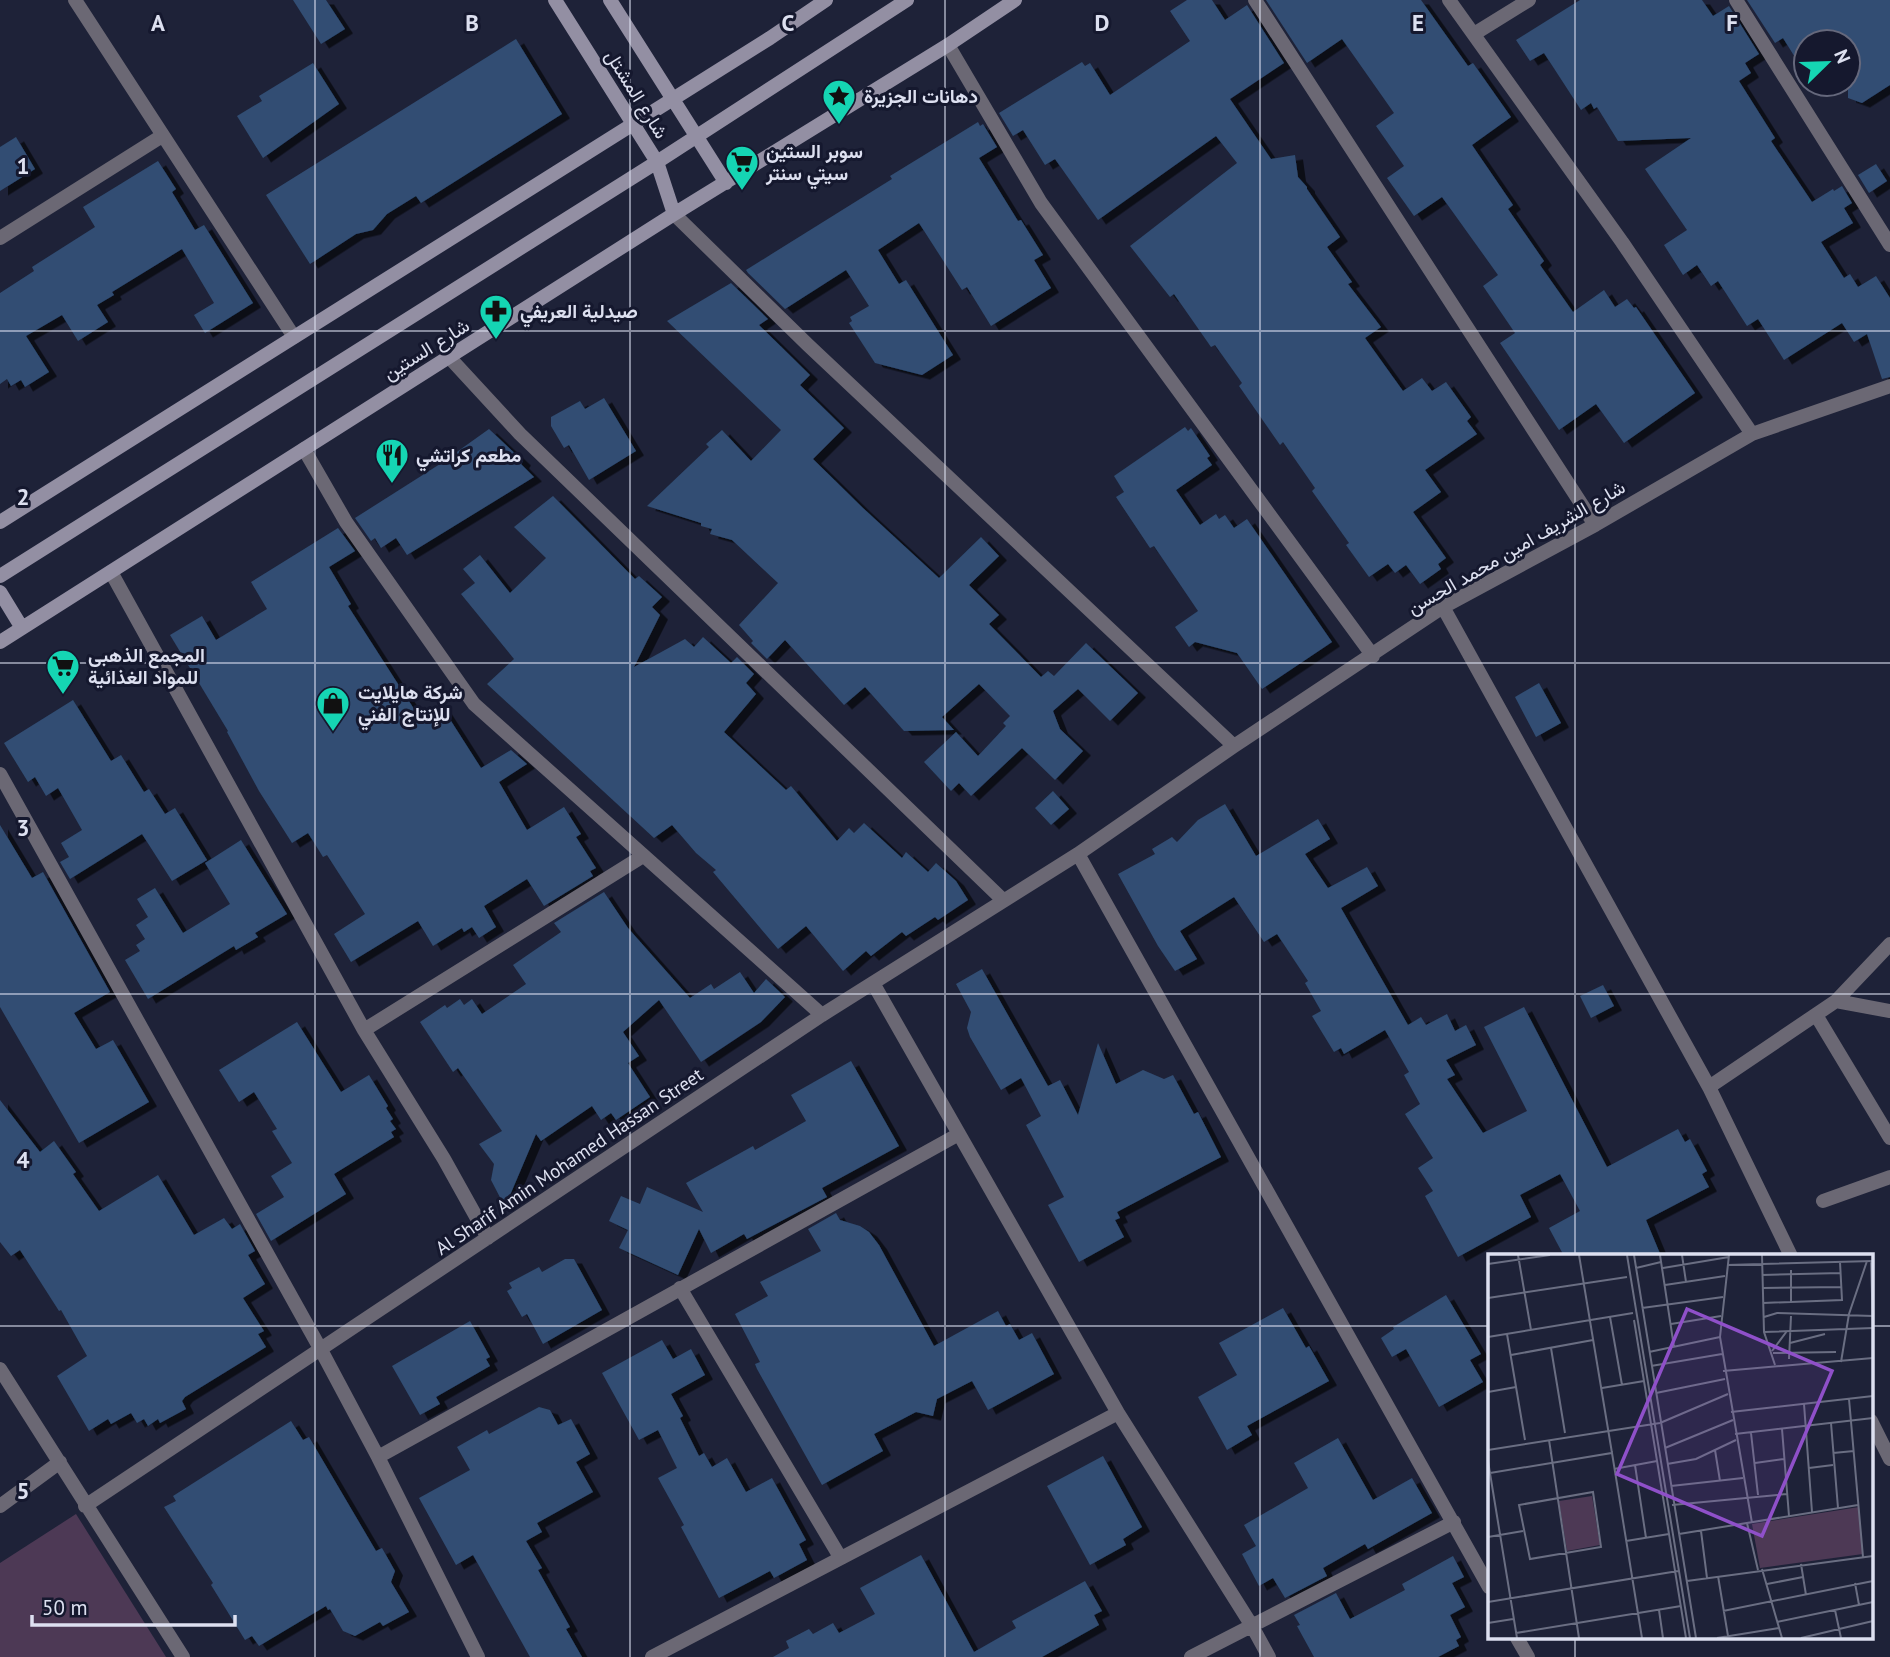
<svg xmlns="http://www.w3.org/2000/svg" width="1890" height="1657" viewBox="0 0 1890 1657" font-family="'PT Sans',Vazirmatn,sans-serif">
  <defs>
    <filter id="shadow"><feDropShadow dx="8" dy="4.5" stdDeviation="0" flood-color="#0009"/></filter>
  </defs>
  <rect width="100%" height="100%" fill="#1e2238"/>
  <path fill="#4d3955" d="M76,1514L166,1657H0V1563Z"/>
  <path fill="#304d73" filter="url(#shadow)" d="M293,0H326L345,29L321,44Z
    M1187,0H1212L1225,20L1247,5L1284,63L1230,99L1271,159L1295,155L1298,177L1307,187V189L1340,237L1327,247L1352,282L1348,284L1381,327L1365,338L1403,391L1422,378L1432,391L1446,382L1471,417L1467,421L1477,434L1425,470L1441,492L1413,512L1446,558L1438,564L1441,569L1420,584L1406,565L1395,573L1388,564L1369,577L1346,545L1349,543L1312,491L1315,488L1283,442L1280,445L1239,386L1242,383L1215,345L1211,347L1174,294L1170,297L1130,246L1237,163L1216,136L1098,220L1055,159L1045,165L1023,130L1013,136L999,113L1082,62L1085,66L1090,63L1110,95L1190,41L1170,11Z
    M1266,0H1421L1468,66L1473,63L1511,117L1472,145L1513,205L1508,209L1544,261L1540,265L1573,312L1604,290L1615,307L1627,299L1634,308L1636,307L1695,393L1624,443L1596,404L1559,430L1500,343L1515,333L1483,286L1498,275L1442,197L1414,216L1387,178L1404,166L1376,126L1394,113L1342,39L1307,63Z
    M1580,0H1702L1713,16L1729,6L1759,54L1745,63L1751,73L1739,81L1775,138L1771,141L1812,202L1833,189L1834,191L1842,186L1852,203L1844,208L1853,223L1821,242L1844,278L1850,274L1858,287L1876,276L1890,298V377L1882,379L1867,334L1854,342L1842,323L1784,360L1758,319L1747,326L1718,281L1711,286L1697,265L1683,275L1664,245L1687,230L1645,169L1691,138L1618,141L1597,107L1594,109L1591,103L1581,110L1544,53L1530,61L1516,40Z
    M1747,0H1890V85L1862,103L1848,98V42H1806V75L1783,38L1775,43Z
    M516,39L562,114L421,203L416,196L387,214L373,230L356,234L310,264L266,195Z
    M313,63L339,104L263,158L237,116L262,101L259,96Z
    M978,122L980,126L983,124L997,147L979,158L1018,221L1021,220L1043,255L1034,260L1051,288L991,326L967,287L962,290L919,223L878,250L899,284L906,280L953,355L922,375L875,363L849,323L852,321L850,317L869,306L846,270L785,309L748,273L746,270L892,179L890,176Z
    M16,137L35,169L0,191V147Z
    M158,161L176,189L172,192L195,230L204,225L253,303L205,333L194,315L214,303L182,249L112,292L114,295L97,305L108,322L78,341L62,315L26,336L49,372L25,387L21,380L11,386L7,379L0,384V293L34,271L32,267L95,227L83,207Z
    M1876,164L1887,181L1869,193L1858,175Z
    M731,283L768,319L759,325L810,375L800,385L844,428L813,459L863,508L939,578L981,537L999,556L969,585L999,615L989,624L1041,677L1048,671L1054,676L1086,643L1138,693L1110,721L1078,689L1053,711L1060,729L1083,751L1055,780L1022,748L971,796L959,783L951,791L924,762L956,732L978,756L1006,726L1003,723L1010,716L979,684L942,717L954,730L904,731L865,687L844,705L785,640L767,659L751,643L753,641L739,625L778,583L732,540L710,534L712,529L701,526V523L647,506L709,447L706,444L722,430L751,461L781,430L667,321Z
    M604,398L636,451L589,480L569,445L564,448L551,426V417L580,401L585,409Z
    M1185,427L1188,431L1191,428L1210,456L1207,458L1212,465L1176,490L1200,525L1216,514L1219,519L1225,515L1234,528L1247,519L1332,642L1262,689L1237,653L1195,642L1189,647L1175,627L1198,611L1154,546L1150,548L1116,497L1124,492L1114,476Z
    M489,429L523,461L521,464L534,477L407,555L396,538L381,548L375,538L371,541L355,518L440,464Z
    M553,496L635,579L639,576L662,597L652,607L660,615L634,667L685,639L694,647L703,637L731,663L737,657L754,674L746,683L756,694L724,732L786,790L791,786L837,841L849,828L854,833L864,823L902,858L906,852L928,872L936,863L956,881L968,900L938,920L935,917L906,936L902,932L871,956L866,951L843,971L806,926L778,949L713,872L716,870L696,853L672,825L654,838L487,684L514,659L461,594L475,583L463,569L480,555L510,593L546,558L514,527Z
    M338,528L355,551L329,567L351,604L348,606L423,723L444,710L481,768L511,750L527,764L499,782L527,830L564,807L581,834L576,837L596,868L590,871L593,876L544,906L527,879L484,906L496,927L479,938L472,927L464,932L462,928L433,946L418,921L351,962L334,934L365,914L327,855L323,857L308,833L292,843L259,791L227,732L228,731L170,635L202,616L216,640L267,609L251,582Z
    M1539,683L1561,723L1536,737L1515,697Z
    M73,700L111,761L121,755L144,792L149,789L165,814L175,808L207,860L172,881L142,834L70,879L60,862L69,857L61,843L82,830L58,788L46,796L35,777L28,782L4,743Z
    M1053,791L1069,809L1051,825L1035,808Z
    M1225,804L1256,856L1318,819L1330,839L1305,854L1328,888L1367,867L1378,886L1341,908L1408,1025L1421,1017L1426,1025L1447,1014L1455,1031L1466,1025L1476,1045L1446,1060L1455,1075L1447,1079L1483,1133L1527,1111L1484,1027L1524,1007L1607,1167L1678,1129L1685,1142L1690,1139L1707,1171L1702,1174L1709,1187L1646,1220L1661,1256H1564L1549,1228L1580,1211L1560,1174L1520,1195L1531,1217L1458,1257L1425,1196L1433,1191L1418,1168L1433,1158L1405,1114L1420,1104L1404,1075L1409,1072L1385,1030L1344,1054L1341,1048L1334,1052L1312,1016L1321,1011L1305,983L1308,981L1277,934L1264,942L1234,897L1180,931L1197,959L1175,971L1158,946L1118,874L1155,854L1152,849L1172,837L1177,842L1198,820Z
    M0,825L32,878L43,872L110,992L74,1013L96,1049L113,1040L149,1102L79,1143L0,1007Z
    M241,840L287,914L255,933L258,937L236,950L234,946L148,999L125,960L140,951L136,945L145,939L136,925L148,917L137,899L155,888L183,933L230,904L205,863Z
    M604,892L628,928L690,998L711,984L714,989L740,972L754,993L766,979L785,997L761,1022L701,1062L659,1000L623,1032L639,1056L628,1063L650,1097L616,1120L611,1113L601,1120L592,1106L541,1141L536,1134L505,1207L491,1180L494,1164L479,1144L502,1131L458,1068L453,1072L420,1022L445,1005L447,1008L460,999L464,1005L472,999L482,1014L526,984L513,965L561,932L554,923Z
    M982,969L1048,1086L1060,1080L1078,1115L1098,1043L1116,1084L1143,1070L1164,1079L1173,1075L1194,1114L1198,1112L1221,1157L1117,1212L1120,1218L1115,1220L1124,1237L1079,1262L1048,1205L1064,1197L1026,1125L1041,1116L1021,1078L1001,1090L970,1037L967,1028L971,1012L956,984Z
    M1603,985L1614,1006L1591,1018L1580,996Z
    M297,1022L341,1092L369,1075L388,1106L386,1108L393,1119L390,1121L396,1129L391,1132L394,1137L334,1174L346,1194L271,1241L256,1214L284,1197L271,1176L292,1163L272,1131L277,1129L254,1092L239,1102L219,1070Z
    M851,1061L899,1146L822,1188L827,1197L747,1239L744,1234L711,1253L699,1229L678,1275L619,1248L628,1230L609,1221L621,1196L640,1204L647,1187L703,1212L686,1183L753,1146L755,1150L806,1121L791,1095Z
    M0,1100L40,1152L54,1141L76,1172L73,1174L99,1211L158,1175L194,1235L224,1218L232,1229L240,1224L255,1251L248,1255L265,1284L243,1298L264,1331L258,1334L266,1347L185,1397L182,1401L186,1409L160,1423L158,1419L148,1426L144,1419L137,1423L131,1413L111,1424L108,1419L89,1431L57,1376L87,1356L61,1310L59,1311L20,1250L11,1256L0,1242Z
    M836,1213L840,1220L860,1226L869,1232L879,1245L934,1346L998,1311L1006,1326L1010,1324L1019,1340L1032,1333L1054,1374L988,1410L972,1381L937,1399L933,1416L916,1412L874,1434L883,1451L822,1485L757,1369L755,1364L760,1362L735,1314L768,1296L760,1282L821,1251L808,1229Z
    M565,1259H574L602,1310L543,1344L527,1314L522,1317L507,1291L512,1288L509,1283L539,1267L542,1272Z
    M1446,1295L1481,1354L1470,1360L1483,1382L1439,1407L1406,1349L1392,1357L1381,1338L1394,1329L1393,1327Z
    M1283,1308L1306,1348L1309,1346L1329,1381L1247,1426L1252,1435L1227,1450L1198,1397L1237,1375L1219,1343Z
    M470,1321L490,1357L486,1359L490,1366L436,1397L440,1404L420,1415L392,1366Z
    M662,1340L673,1359L691,1349L705,1375L671,1394L683,1416L680,1418L699,1456L704,1453L712,1467L727,1458L746,1492L772,1478L806,1540L799,1544L807,1560L774,1578L770,1571L719,1598L681,1527L684,1525L658,1478L677,1468L658,1430L639,1440L602,1373Z
    M539,1407L550,1410L558,1425L571,1419L590,1454L576,1462L593,1492L537,1523L542,1532L526,1541L542,1568L538,1570L570,1627L566,1629L582,1657H530L473,1555L456,1565L419,1498L470,1470L457,1447L487,1430L489,1434Z
    M291,1421L303,1440L309,1437L376,1551L382,1548L395,1571L391,1582L409,1612L383,1626L380,1622L355,1636L343,1631L330,1609L328,1610L326,1606L259,1646L252,1636L245,1640L211,1585L213,1583L164,1507L176,1501L173,1496Z
    M1338,1438L1373,1500L1412,1478L1432,1513L1368,1549L1365,1544L1323,1568L1327,1576L1285,1598L1273,1578L1259,1586L1242,1554L1256,1546L1244,1525L1308,1488L1294,1463Z
    M1103,1456L1142,1527L1123,1539L1126,1545L1090,1565L1047,1486Z
    M921,1555L974,1652L1016,1628L1012,1621L1085,1581L1102,1611L1094,1615L1099,1625L1042,1657H773L789,1648L786,1641L809,1629L813,1634L833,1623L839,1633L875,1614L860,1588Z
    M1453,1556L1464,1577L1452,1583L1465,1607L1450,1615L1461,1637L1456,1640L1459,1646L1438,1657H1314L1297,1626L1300,1625L1294,1615L1336,1593L1350,1619L1405,1590L1402,1584Z"/>
  <g fill="none" stroke-linecap="round" stroke-linejoin="round">
    <path stroke="#6b6874" stroke-width="14" d="M75,0L294,337
      M1255,0L1595,525
      M1449,0L1622,242L1752,434
      M1736,0L1890,245
      M1474,34L1529,0
      M948,45L1041,203L1373,656
      M674,214L808,345L1234,746
      M0,238L162,136
      M449,357L520,434L1003,900
      M304,449L346,522L474,704L822,1015
      M111,572L364,1030L444,1159L488,1238
      M1443,607L1709,1087L1791,1256
      M0,774L321,1350L378,1457L478,1657
      M1078,854L1489,1587
      M873,983L1118,1413L1252,1626L1269,1657
      M1836,1001L1890,1011
      M1816,1015L1890,1138
      M364,1030L643,856
      M1709,1087L1836,1001L1890,944
      M1823,1201L1890,1177
      M680,1288L840,1557
      M0,1369L183,1657
      M1871,1421L1890,1459
      M378,1457L959,1134
      M0,1506L60,1462
      M85,1506L822,1015L1078,854L1234,746L1443,607L1595,525L1752,434L1890,386
      M1517,1638L1528,1657
      M652,1657L1118,1413
      M1191,1657L1454,1522"/>
    <path stroke="#938fa3" stroke-width="14" d="M555,0L657,162L674,214
      M610,0L726,183
      M0,522L770,38L826,0
      M0,576L657,162L907,0
      M0,592L22,628
      M0,642L674,214L948,45L1015,0"/>
  </g>
  <path fill="none" stroke="#dde0f0" stroke-width="2" stroke-opacity="0.55" d="M315,0V1657M630,0V1657M945,0V1657M1260,0V1657M1575,0V1256M0,331H1890M0,663H1890M0,994H1890M0,1326H1489M1871,1326H1890M1575,1638V1657"/>
  <defs>
    <symbol id="sight-pin" viewBox="-11 -11 22 30"><path d="M0 17L-7.5 6A9.5 9.5 0 1 1 7.5 6Z" fill="#15d5b3" stroke="#15182e"/><path d="M0-6L1.8-2.2L6-1.7L2.9 1.2L3.7 5.4L0 3.3L-3.7 5.4L-2.9 1.2L-6-1.7L-1.8-2.2Z" fill="#111"/></symbol>
    <symbol id="supermarket-pin" viewBox="-11 -11 22 30"><path d="M0 17L-7.5 6A9.5 9.5 0 1 1 7.5 6Z" fill="#15d5b3" stroke="#15182e"/><path d="M-6-5.5h2.5l.6 2H6L4.5 2H-2.5L-4.4-4H-6ZM-1.5 3.2a1.3 1.3 0 1 0 .1 0ZM3 3.2a1.3 1.3 0 1 0 .1 0Z" fill="#111"/></symbol>
    <symbol id="pharmacy-pin" viewBox="-11 -11 22 30"><path d="M0 17L-7.5 6A9.5 9.5 0 1 1 7.5 6Z" fill="#15d5b3" stroke="#15182e"/><path d="M-2-6h4v4h4v4h-4v4h-4v-4h-4v-4h4Z" fill="#111"/></symbol>
    <symbol id="restaurant-pin" viewBox="-11 -11 22 30"><path d="M0 17L-7.5 6A9.5 9.5 0 1 1 7.5 6Z" fill="#15d5b3" stroke="#15182e"/><path d="M-5-6h1v4h1v-4h1v4h1v-4h1v5L-1.5 .5V6h-2V.5L-5-1ZM5-6V6H3V1.5H1.5Q1.5-4 5-6Z" fill="#111"/></symbol>
    <symbol id="shop-pin" viewBox="-11 -11 22 30"><path d="M0 17L-7.5 6A9.5 9.5 0 1 1 7.5 6Z" fill="#15d5b3" stroke="#15182e"/><path d="M-5-2.5h2.3a2.7 3.5 0 0 1 5.4 0H5L5.5 6h-11ZM-1.5-2.5h3a1.5 2.3 0 0 0-3 0Z" fill="#111"/></symbol>
  </defs>
  <g fill-rule="evenodd">
    <use href="#sight-pin" x="820" y="77" width="38" height="52"/>
    <use href="#supermarket-pin" x="723" y="143" width="38" height="52"/>
    <use href="#pharmacy-pin" x="477" y="292" width="38" height="52"/>
    <use href="#restaurant-pin" x="373" y="436" width="38" height="52"/>
    <use href="#supermarket-pin" x="44" y="647" width="38" height="52"/>
    <use href="#shop-pin" x="314" y="684" width="38" height="52"/>
  </g>
  <g text-anchor="middle" dominant-baseline="central" stroke-width="6" stroke-linejoin="round" paint-order="stroke">
    <g font-size="19" fill="#dde0f0" stroke="#15182e">
      <text transform="translate(637 94) rotate(58)">شارع المشتل</text>
      <text transform="translate(426 349) rotate(-32)">شارع الستين</text>
      <text transform="translate(1516 547) rotate(-30)">شارع الشريف امين محمد الحسن</text>
      <text transform="translate(569 1161) rotate(-34)">Al Sharif Amin Mohamed Hassan Street</text>
    </g>
    <g font-size="19" font-weight="bold" fill="#dde0f0" stroke="#15182e" text-anchor="start">
      <text x="864" y="96">دهانات الجزيرة</text>
      <text x="766" y="151">سوبر الستين<tspan x="766" dy="22">سيتي سنتر</tspan></text>
      <text x="520" y="311">صيدلية العريفي</text>
      <text x="416" y="455">مطعم كراتشي</text>
      <text x="88" y="655">المجمع الذهبي<tspan x="88" dy="22">للمواد الغذائية</tspan></text>
      <text x="358" y="692">شركة هايلايت<tspan x="358" dy="22">للإنتاج الفني</tspan></text>
    </g>
  </g>
  <g transform="translate(1488 1254)">
    <rect width="385" height="385" fill="#1e2238"/>
    <path d="M104,242L112,291L79,297L71,247ZM371,253L375,300L272,314L264,270Z" fill="#4d3955"/>
    <path fill="none" stroke="#6a6e82" stroke-width="2" d="M30,1L43,76M91,1L124,199M139,1L202,384M146,1L208,384M172,1L186,93M194,1L198,28M241,1L232,83L264,269M274,1L276,78L287,111M383,7L385,73M0,10L62,1M239,11L385,7M148,14L173,8M175,14L241,3M303,16V48M274,21L353,19M177,31L237,22M275,34L353,33M0,44L139,23M275,49L354,46L352,8M154,54L235,43M122,63L134,131M276,63L289,59L385,62M146,66L198,384M183,70L233,62M276,78L385,74M19,80L37,186M0,83L145,59M302,89L337,80M63,94L77,179M284,97L299,77M161,98L232,83M285,99L348,98M23,101L105,86M301,105L303,62M353,108L361,60L379,7M163,112L234,100M235,117L385,104M114,134L156,127M0,138L28,133M168,139L237,125M361,145L375,303M316,150L324,258M243,158L385,142M172,169L240,140M343,169L350,254M294,175L301,262M263,179L270,241M247,180L385,164M61,186L91,384M177,194L245,166M0,196L172,169M227,196L232,227M345,199L366,197M0,207L29,384M267,209L296,205M179,210L208,205L248,186M147,211L158,284M321,214L345,211M126,215L169,207M2,219L124,199L154,384M183,232L255,224M105,238L113,293L42,305L31,251ZM184,251L299,240M259,269L270,316M213,277L219,324M191,280L370,251M0,283L35,277M138,287L181,280M313,310L318,341M274,315L294,384M230,322L240,382M199,327L385,302M367,329L371,351M279,330L315,323M0,348L190,317M171,356L175,384M347,356L353,384M235,357L385,327M289,368L385,348M0,369L25,365M28,379L193,352M229,384L291,374M313,384L385,367"/>
    <path fill="#8f50c9" fill-opacity="0.15" stroke="#8f50c9" stroke-width="3.5" d="M199,55L344,117L274,282L129,220Z"/>
    <rect width="385" height="385" fill="none" stroke="#dde0f0" stroke-width="3.5"/>
  </g>
  <g font-size="23" text-anchor="middle" font-weight="bold" fill="#dde0f0" stroke="#15182e" stroke-width="6" stroke-linejoin="round" paint-order="stroke">
    <text x="158" y="31">A</text>
    <text x="472" y="31">B</text>
    <text x="788" y="31">C</text>
    <text x="1102" y="31">D</text>
    <text x="1418" y="31">E</text>
    <text x="1732" y="31">F</text>
    <text x="23" y="174">1</text>
    <text x="23" y="505">2</text>
    <text x="23" y="836">3</text>
    <text x="23" y="1168">4</text>
    <text x="23" y="1499">5</text>
  </g>
  <g transform="translate(1827 63) rotate(67)"><circle r="33" fill="#15182e" stroke="#65687c" stroke-width="2"/>
  <path d="M0-5L12 26L0 18L-12 26Z" fill="#15d5b3"/>
  <text y="-10" font-size="19" font-weight="bold" text-anchor="middle" fill="#dde0f0">N</text>
  </g>
  <path d="M32 1615v10h203v-10" fill="none" stroke="#dde0f0" stroke-width="3.5"/>
  <text x="42" y="1615" font-size="21" fill="#dde0f0" stroke="#15182e" stroke-width="5" paint-order="stroke">50 m</text>
</svg>
